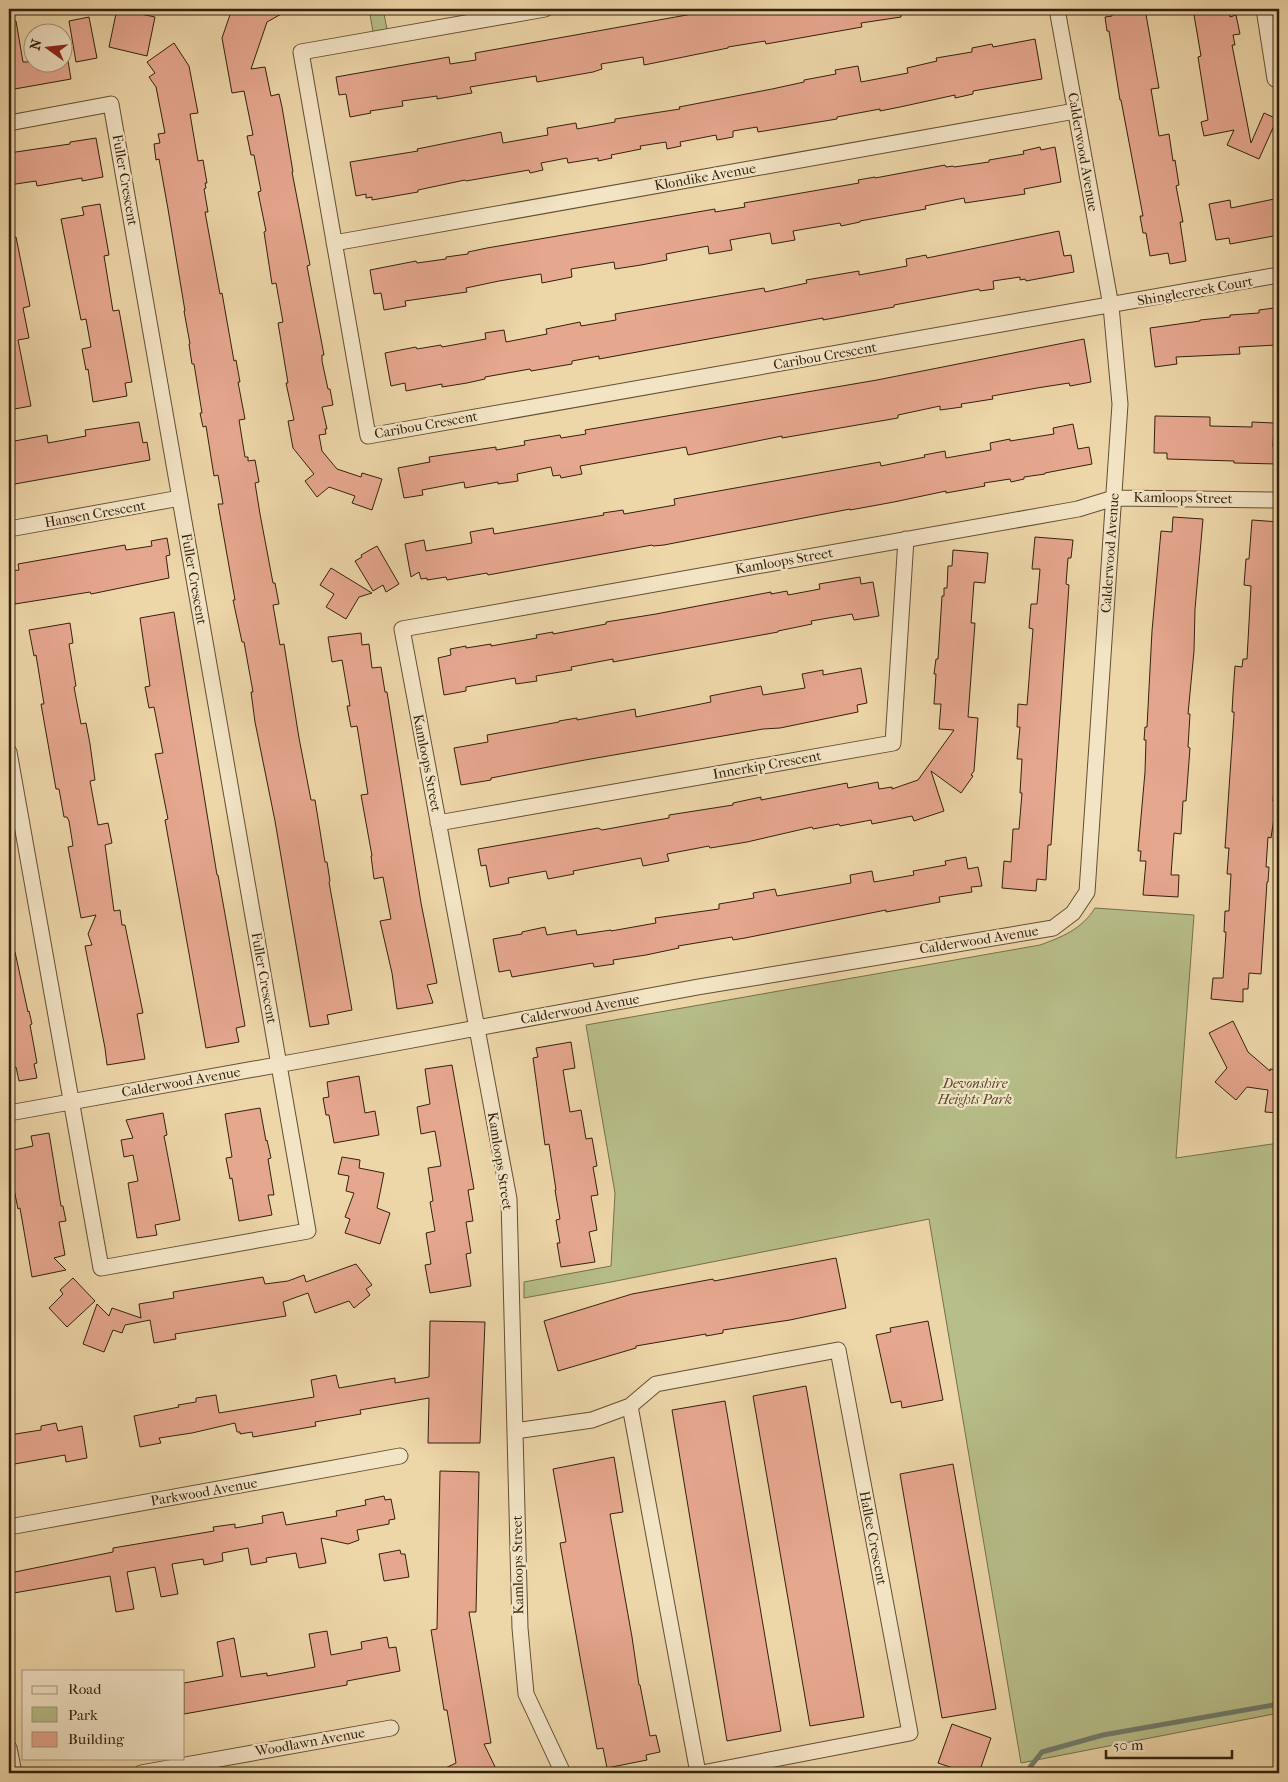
<svg xmlns="http://www.w3.org/2000/svg" width="1288" height="1782" viewBox="0 0 1288 1782" font-family="'IM FELL French Canon',serif">
  <rect width="100%" height="100%" fill="#edd6a8"/>
  <filter id="stains"><feTurbulence type="fractalNoise" baseFrequency=".004" numOctaves="4"/><feColorMatrix values="0 0 0 0 .2 0 0 0 0 .09 0 0 0 0 .02 0 0 0 .5 -.17"/></filter>
  <radialGradient id="worn" r=".72"><stop offset=".6" stop-color="#630" stop-opacity="0"/><stop offset="1" stop-color="#630" stop-opacity=".3"/></radialGradient>
  <path fill="#b7be89" stroke="#75704b" d="M369,9H383L387,29L373,32Z
    M1095,908L1194,915L1176,1158L1279,1143V1713L1021,1763L929,1219L611,1282L524,1298V1282L611,1266L615,1193L586,1025L1040,945C1062,937 1082,929 1095,908Z"/>
  <g fill="none" stroke-linecap="round" stroke-linejoin="round">
    <path stroke="#707c6c" stroke-width="5" d="M1032,1773L1030,1767L1042,1752L1103,1735L1279,1704"/>
  </g>
  <path fill="#e6a78f" stroke="#33210d" d="M117,9L155,17L147,56L109,47Z
    M232,9H290L267,22L251,69L265,67L271,96L279,94L282,107L293,172H292L310,265L307,266L324,355H322V361L328,389H330L333,405L322,407L327,429H325L326,434L319,435L322,451L337,469L361,477L362,473L382,479L372,510L352,503L355,496L329,487L317,497L305,481L314,474L293,448L288,421L294,420L286,383H288L278,323L283,322L276,283L272,284L264,232L266,231L258,192L261,191L254,155H251L247,136L253,135L244,91L232,93L222,38Z
    M720,9H900L901,17L861,23L862,27L766,44L765,41L728,47V48L644,65L643,57L601,64L602,69L593,72L537,82L536,76L470,87L472,93L437,99V96L402,101L403,106L370,111L371,113L350,117L346,94L339,95L336,77L449,57L450,64L476,60L475,53Z
    M1111,9H1145L1159,88L1151,89L1159,136L1169,134L1173,161L1175,160L1179,185L1176,186L1183,222H1180L1186,261L1170,264L1168,253L1150,256L1146,233H1143L1140,216H1143L1121,100H1120L1109,31H1107L1105,17L1112,16Z
    M1193,9H1229L1230,17L1236,15L1240,34L1233,35L1235,45H1232L1251,143L1264,113L1277,119L1259,159L1227,145L1234,130L1204,136L1201,122L1208,120L1198,57L1201,56Z
    M89,17L97,58L76,62L69,21Z
    M16,21L23,62L68,61L71,79L9,90V22Z
    M1035,39L1042,79L973,91V94L955,98V95L900,107L880,111V109L837,117V119L758,132L757,127L733,131V137L717,140L716,135L680,142L681,146L667,149L666,142L640,146L641,149L611,155L612,158L598,161V158L568,163L567,158L541,163L543,170L530,173L529,170L466,181L465,180L418,190V192L372,200V197L366,198V194L356,196L350,162L418,151L417,149L501,132L503,143L548,135L547,128L576,123L577,129L615,122V119L680,109L679,107L772,89L804,82V80L836,74L835,70L858,66L861,82L908,73L907,68L937,61L936,58L972,52V48L992,44L993,47Z
    M174,43L189,66L198,113L190,114L198,161L203,160L207,183H205L206,188L204,189L208,212H205L220,294L222,293L234,361L236,360L240,382H238L245,419L239,420L245,457H248V461L255,460L259,482L255,483L260,514L273,583H275L279,604L273,605L280,645L284,644L299,738L311,800H315L325,862H327L330,881L329,882L352,1010L327,1015L329,1024L310,1027L275,821L255,722L251,692H253L244,642H242L233,600H235L218,504H223L218,475L214,476L206,426L203,427L200,413H202L194,364H192L189,344H190L184,311H185L168,209L159,159L156,160L154,144L160,143L158,134L165,133L156,87L149,77L155,73L147,62Z
    M96,138L103,177L82,181V178L37,186L36,181L9,185V153L70,144V142Z
    M1040,147L1041,150L1055,147L1061,182L1024,189L1025,194L965,203L964,198L925,206L926,209L860,221V222L841,226L840,223L793,231L795,240L772,244L770,233L730,240L732,250L709,254L708,246L666,254L667,260L641,265L615,269L614,262L571,269L572,277L542,283L541,274L499,281L466,288L467,292L405,301L406,306L384,310L381,293L374,294L370,270L416,261L417,263L446,259V257L468,254V252L487,248L715,209V212L745,207L744,203L859,183L858,180L875,177V178L945,165L946,167L953,166L954,167L989,162V160L1024,154L1023,151Z
    M1279,198V235L1230,244L1229,238L1216,240L1209,204L1230,200L1231,208Z
    M100,204L109,255L104,256L113,311L119,310L132,382L125,383L127,396L93,402L88,369L86,370L82,349L91,347L86,319L81,320L61,219L84,215L82,207Z
    M1059,231L1064,256L1071,255L1074,272L1026,281L1025,279L1020,280V277L993,281L994,289L980,291L979,289L894,305V307L872,311L823,320V318L599,359V356L572,361V364L531,371L530,369L485,377V379L467,383L442,387V384L406,391L405,383L391,386L385,353L416,347L417,349L441,345L442,347L486,339L485,333L504,330L506,342L547,334L546,329L580,322L581,326L616,320L615,314L764,288L765,292L807,283L806,280L859,271V275L907,266L906,259L926,255L927,258Z
    M16,237L30,306L23,308L29,338L18,340L31,406L9,410V238Z
    M1274,308L1277,345L1239,347L1240,354L1176,357L1177,364L1155,367L1150,328L1200,321V320L1230,317V315L1259,313V310Z
    M1084,339L1091,382L1070,386L1069,383L1037,388L992,396L993,399L961,404L962,407L940,410V406L898,415V418L782,438V436L688,455L686,447L580,466L582,474L561,478L560,475L553,476L551,467L517,474L518,481L498,484V482L465,488L464,482L422,490L423,495L404,498L398,468L430,462L429,457L496,447V450L525,445L524,441L560,435L561,438L586,434L585,430L877,380Z
    M1155,416L1210,417V426L1252,427V422L1274,423L1273,447H1279L1278,464L1234,463V461L1167,459V453H1154Z
    M139,422L143,443L147,442L150,460L9,485V442L47,435L48,443L86,436L85,430Z
    M1073,424L1078,449L1089,447L1092,464L1045,473V474L1024,477V479L1011,482L1010,479L984,483L985,486L946,493V491L894,502L850,510V509L664,545L653,546L652,545L488,575L487,573L447,580L446,577L427,580V578L421,579L419,572L411,577L405,544L424,540L426,551L472,543L470,532L493,528L494,534L604,515L603,513L623,510L624,514L675,505L674,499L880,462L881,466L925,457L924,455L945,451L946,458L991,450L990,443L1010,439V441L1054,434L1053,428Z
    M1173,517L1203,519L1195,609L1194,651L1188,714H1190L1188,747L1190,748L1186,801H1183L1181,834L1174,833L1171,875H1179L1178,897L1143,895L1146,861H1140L1141,851H1138L1145,772L1146,740H1144L1145,727H1147L1152,631L1161,531L1172,532Z
    M1252,520L1279,522V723L1273,801H1274V818L1271,838L1268,837L1266,867H1269L1268,882H1267L1261,974L1249,973L1248,989H1243V1002L1211,999L1213,978H1223L1226,932H1224L1225,911H1229L1231,874H1227L1229,848H1225L1234,715V712H1232L1233,694L1235,666L1242,667L1243,659H1247L1251,586L1244,585L1246,559H1249Z
    M1035,537L1073,540L1071,558H1068L1066,584L1069,585L1051,845H1048L1046,880L1037,879L1036,891L1002,888L1004,861L1011,862L1013,829H1019L1022,793H1020L1022,759H1017L1020,727H1017L1018,704L1027,705L1033,629L1029,628L1031,604H1037L1040,569H1032Z
    M167,538L170,555L166,556L169,578L91,594L90,592L15,604L10,571L19,570L18,564L125,545L126,550L152,546L151,541Z
    M377,546L399,584L386,592L383,585L373,591L355,561L362,557L361,555Z
    M953,550L988,553L985,583L974,582L971,623H975L968,717L978,718L974,771L971,775L973,776L961,793L931,771L944,811L914,821L912,816L872,824L871,820L840,826L839,824L813,829L812,827L747,842L710,848L709,846L667,854L669,861L643,866L641,858L573,871L574,874L548,879L546,871L508,878L509,883L490,887L486,865L481,866L478,849L598,828L602,830L635,824L669,818V815L733,805V803L761,797V800L847,783L848,788L878,782L879,789L892,787V789L918,780L954,730L939,729L941,704H934L936,674H934L936,659H938L942,596H944V588H947L948,566H952Z
    M331,568L372,593L359,597L346,619L326,607L334,594L320,585Z
    M860,577L861,584L873,582L879,616L854,620L852,614L811,621L812,624L778,631V632L613,662V659L571,667L572,670L536,676L537,681L516,684L515,678L466,687V691L444,695L438,658L451,655L450,649L466,646V648L491,644V646L537,638L536,635L553,632V634L606,624V622L656,614L771,592V594L787,591L788,595L820,589L819,584Z
    M174,612L217,875H218L245,1026L236,1028L239,1042L206,1048L165,820L168,819L155,754L163,753L154,707L149,708L145,687L150,686L140,618Z
    M70,623L73,643L69,644L76,686L74,687L81,724L86,723L90,744L95,780L90,781L98,825L108,823L112,843L105,845L114,911L120,910L122,925H125L143,1013L137,1014L145,1059L107,1065L105,1048L85,946L92,945L88,934L96,915L81,918L68,847L73,846L69,821L67,817H64L59,789H56L41,704H44L36,655L34,656L29,630Z
    M361,633L362,645L369,644L372,668L381,667L385,692H387L421,903L437,983L427,985L433,1003L397,1009L392,973L380,921L391,919L383,877L374,879L371,856H372L361,795L368,794L357,726L351,727L347,706H350L342,660L332,662L328,637Z
    M861,668L867,703L857,705L858,712L780,728L763,729L585,760L491,778V780L461,785L454,748L488,742L487,735L559,722V721L577,718V720L635,709L636,717L711,702L710,696L761,686L763,695L805,688L802,674L823,670V675Z
    M966,857L968,869L978,867L982,886L971,887L972,892L939,897L940,902L886,912V910L745,938L733,940L732,937L678,946L679,948L646,955L613,960L614,964L594,967L593,963L512,977L510,970L499,972L493,939L522,934V932L545,927L547,935L576,930L577,935L611,930V931L656,923L655,918L719,909V904L754,898L753,893L775,889L777,896L851,883L850,875L872,871L874,882L914,875L913,871L946,865L945,861Z
    M9,952H15L28,1012L29,1011L32,1024L30,1025L37,1063L34,1064L37,1078L19,1081L16,1067L9,1069Z
    M1233,1021L1248,1052L1270,1071V1069L1279,1070V1113L1265,1112L1268,1090L1247,1087L1236,1100L1215,1082L1227,1068L1209,1033Z
    M571,1042L575,1068L563,1070L570,1112L581,1110L586,1139L592,1138L597,1166L593,1167L598,1195L591,1196L597,1230L589,1232L595,1262L561,1267L557,1243H560L556,1220L560,1219L555,1190H556L549,1144L545,1145L533,1058L538,1057L536,1048Z
    M452,1065L474,1189L468,1190L473,1221L466,1222L471,1253L466,1254L471,1286L430,1293L425,1265L431,1264L426,1233L435,1231L430,1202L433,1201L428,1168L441,1166L435,1131L421,1134L417,1107L430,1104L425,1069Z
    M359,1076L365,1113L375,1111L379,1135L334,1143L329,1115H326L323,1098L329,1097L327,1082Z
    M260,1108L266,1141L267,1140L271,1158L268,1159L274,1195H268L272,1215L239,1221L232,1178L230,1179L226,1158L232,1157L225,1114Z
    M163,1113L167,1135L164,1136L180,1220L155,1225L157,1235L137,1238L128,1183L138,1181L133,1155L124,1157L121,1140L133,1138L126,1120Z
    M49,1133L61,1206H63L66,1221L59,1222L65,1255L54,1258L66,1270L32,1277L20,1208L18,1209L14,1189L9,1151L33,1146L31,1136Z
    M342,1157L360,1160L359,1168L384,1173L377,1208L390,1213L380,1244L345,1233L350,1219L345,1217L354,1193L346,1191L349,1176L338,1174Z
    M836,1258L846,1308L790,1320L723,1330V1333L706,1336V1334L636,1346V1348L558,1371L544,1321L632,1294L713,1279L714,1281Z
    M356,1264L372,1285L366,1289L370,1295L354,1308L349,1301L315,1313L308,1293L283,1302L286,1316L175,1334L176,1339L154,1343L150,1320L125,1325L122,1333L113,1330L104,1352L83,1344L97,1304L109,1316L112,1308L141,1318L139,1304L174,1298L173,1292L263,1277L265,1284L288,1281L304,1275L306,1282Z
    M73,1278L95,1301L67,1327L49,1308L63,1294L60,1290Z
    M430,1321L485,1322L480,1443H428L429,1398L360,1410L361,1414L315,1422L316,1426L253,1437L252,1432L240,1434V1432H237L235,1423L192,1433L159,1438L161,1443L140,1447L134,1416L179,1407L178,1405L196,1402V1398L216,1395L219,1413L314,1397L311,1380L336,1375L339,1388L395,1378V1383L429,1377Z
    M928,1321L943,1400L902,1408L901,1401L891,1403L876,1335L891,1332L890,1328Z
    M806,1386L864,1717L810,1726L753,1396Z
    M725,1401L781,1731L727,1741L672,1410Z
    M56,1423L58,1431L82,1426L87,1458L66,1462L65,1455L9,1465V1435L41,1430V1426Z
    M614,1457L623,1512L610,1514L632,1637L639,1685H640L650,1736L656,1735L660,1752L646,1755L647,1760L607,1768L603,1748L597,1749L581,1663L560,1543L566,1542L553,1469Z
    M953,1464L996,1709L942,1718L900,1474Z
    M440,1471L479,1472L476,1612H469L491,1743L484,1744L498,1773H435L456,1763L447,1710H444L431,1630L437,1629Z
    M384,1496L385,1500L391,1499L395,1519L389,1520V1524L357,1530L359,1540L348,1544L321,1538L326,1563L299,1568L296,1553L266,1558L267,1562L251,1565L248,1548L222,1553L223,1561L204,1565L203,1559L172,1564L178,1594L161,1597L155,1567L127,1572L134,1609L116,1612L110,1576L14,1593L10,1573L113,1552V1548L214,1531L213,1527L235,1524V1528L263,1523L262,1516L283,1512L286,1525L337,1516L336,1511L366,1505L365,1500Z
    M400,1550L401,1554H405L409,1577L384,1581L379,1554Z
    M327,1631L331,1655L362,1649L361,1642L387,1637L389,1648L396,1647L400,1671L347,1681V1685L184,1714V1683L223,1676L217,1642L234,1638L241,1677L267,1673V1676L315,1667L309,1634Z
    M952,1724L991,1738L979,1773H968L938,1763Z"/>
  <g fill="none" stroke-linecap="round" stroke-linejoin="round">
    <defs>
      <path id="minor" d="M545,9L301,52L368,436L1279,275
        M1264,9L1275,79L1279,78
        M9,123L111,104L308,1231L101,1268L9,752
        M334,243L1075,111
        M9,529L180,498
        M438,823L893,743L906,539
        M9,1113L299,1061L698,987L1053,928L1073,913L1087,892L1120,404L1111,306L1057,9
        M630,1406L698,1773
        M515,1431L592,1420L630,1406L656,1384L838,1350L910,1733L702,1773
        M9,1527L400,1456
        M9,1748L14,1773
        M141,1773L391,1728
        M563,1773L526,1694L520,1628L509,1199L402,629L1078,509L1114,498L1279,500"/>
    </defs>
    <use href="#minor" stroke="#624e34" stroke-width="17"/>
    <use href="#minor" stroke="#f3e4c6" stroke-width="15"/>
  </g>
  <g text-anchor="middle" dominant-baseline="central" stroke-width="4.5" stroke-linejoin="round" paint-order="stroke">
    <g font-size="14" fill="#33210d" stroke="#f3e4c6">
      <text transform="translate(1083 152) rotate(80)">Calderwood Avenue</text>
      <text transform="translate(705 177) rotate(-10)">Klondike Avenue</text>
      <text transform="translate(125 180) rotate(80)">Fuller Crescent</text>
      <text transform="translate(1195 291) rotate(-10)">Shinglecreek Court</text>
      <text transform="translate(825 356) rotate(-10)">Caribou Crescent</text>
      <text transform="translate(426 425) rotate(-10)">Caribou Crescent</text>
      <text transform="translate(1183 498) rotate(1)">Kamloops Street</text>
      <text transform="translate(95 514) rotate(-10)">Hansen Crescent</text>
      <text transform="translate(1110 553) rotate(-86)">Calderwood Avenue</text>
      <text transform="translate(784 561) rotate(-10)">Kamloops Street</text>
      <text transform="translate(194 579) rotate(80)">Fuller Crescent</text>
      <text transform="translate(427 763) rotate(79)">Kamloops Street</text>
      <text transform="translate(767 765) rotate(-10)">Innerkip Crescent</text>
      <text transform="translate(979 940) rotate(-9)">Calderwood Avenue</text>
      <text transform="translate(264 978) rotate(80)">Fuller Crescent</text>
      <text transform="translate(580 1009) rotate(-10)">Calderwood Avenue</text>
      <text transform="translate(181 1082) rotate(-10)">Calderwood Avenue</text>
      <text transform="translate(500 1161) rotate(81)">Kamloops Street</text>
      <text transform="translate(204 1492) rotate(-10)">Parkwood Avenue</text>
      <text transform="translate(873 1538) rotate(79)">Hallee Crescent</text>
      <text transform="translate(518 1565) rotate(-91)">Kamloops Street</text>
      <text transform="translate(310 1742) rotate(-10)">Woodlawn Avenue</text>
    </g>
    <g font-size="14" font-style="italic" fill="#54482c" stroke="#f3e4c6">
      <text x="975" y="1083">Devonshire<tspan x="975" dy="16">Heights Park</tspan></text>
    </g>
  </g>
  <rect width="1288" height="1782" fill="none" stroke="#edd6a8" stroke-width="30"/>
  <rect x="10" y="10" width="1268" height="1762" fill="none" stroke="#33210d" stroke-width="2.5"/>
  <rect x="15" y="15" width="1258" height="1752" fill="none" stroke="#33210d"/>
  <rect x="22" y="1670" width="162" height="90" fill="#f3e4c6" stroke="#a6967c"/>
  <rect x="32" y="1686" width="25" height="8" fill="#f3e4c6" stroke="#a6967c"/>
  <text x="68" y="1694" font-size="15" fill="#33210d">Road</text>
  <rect x="32" y="1707" width="25" height="15" fill="#b7be89" stroke="#a6967c"/>
  <text x="68" y="1720" font-size="15" fill="#33210d">Park</text>
  <rect x="32" y="1732" width="25" height="15" fill="#e6a78f" stroke="#a6967c"/>
  <text x="68" y="1744" font-size="15" fill="#33210d">Building</text>
  <g transform="translate(48 48) rotate(285)"><circle r="24" fill="#f3e4c6" stroke="#a6967c"/>
  <path d="M0-4L9 19L0 12L-9 19Z" fill="#8f2418"/>
  <text y="-8" font-size="14" font-weight="bold" text-anchor="middle" fill="#33210d">N</text>
  </g>
  <path d="M1106 1750v8h126v-8" fill="none" stroke="#33210d" stroke-width="2.5"/>
  <text x="1113" y="1750" font-size="15" fill="#33210d" stroke="#f3e4c6" stroke-width="4" paint-order="stroke">50 m</text>
  <rect width="100%" height="100%" filter="url(#stains)"/>
  <rect width="100%" height="100%" fill="url(#worn)"/>
</svg>
